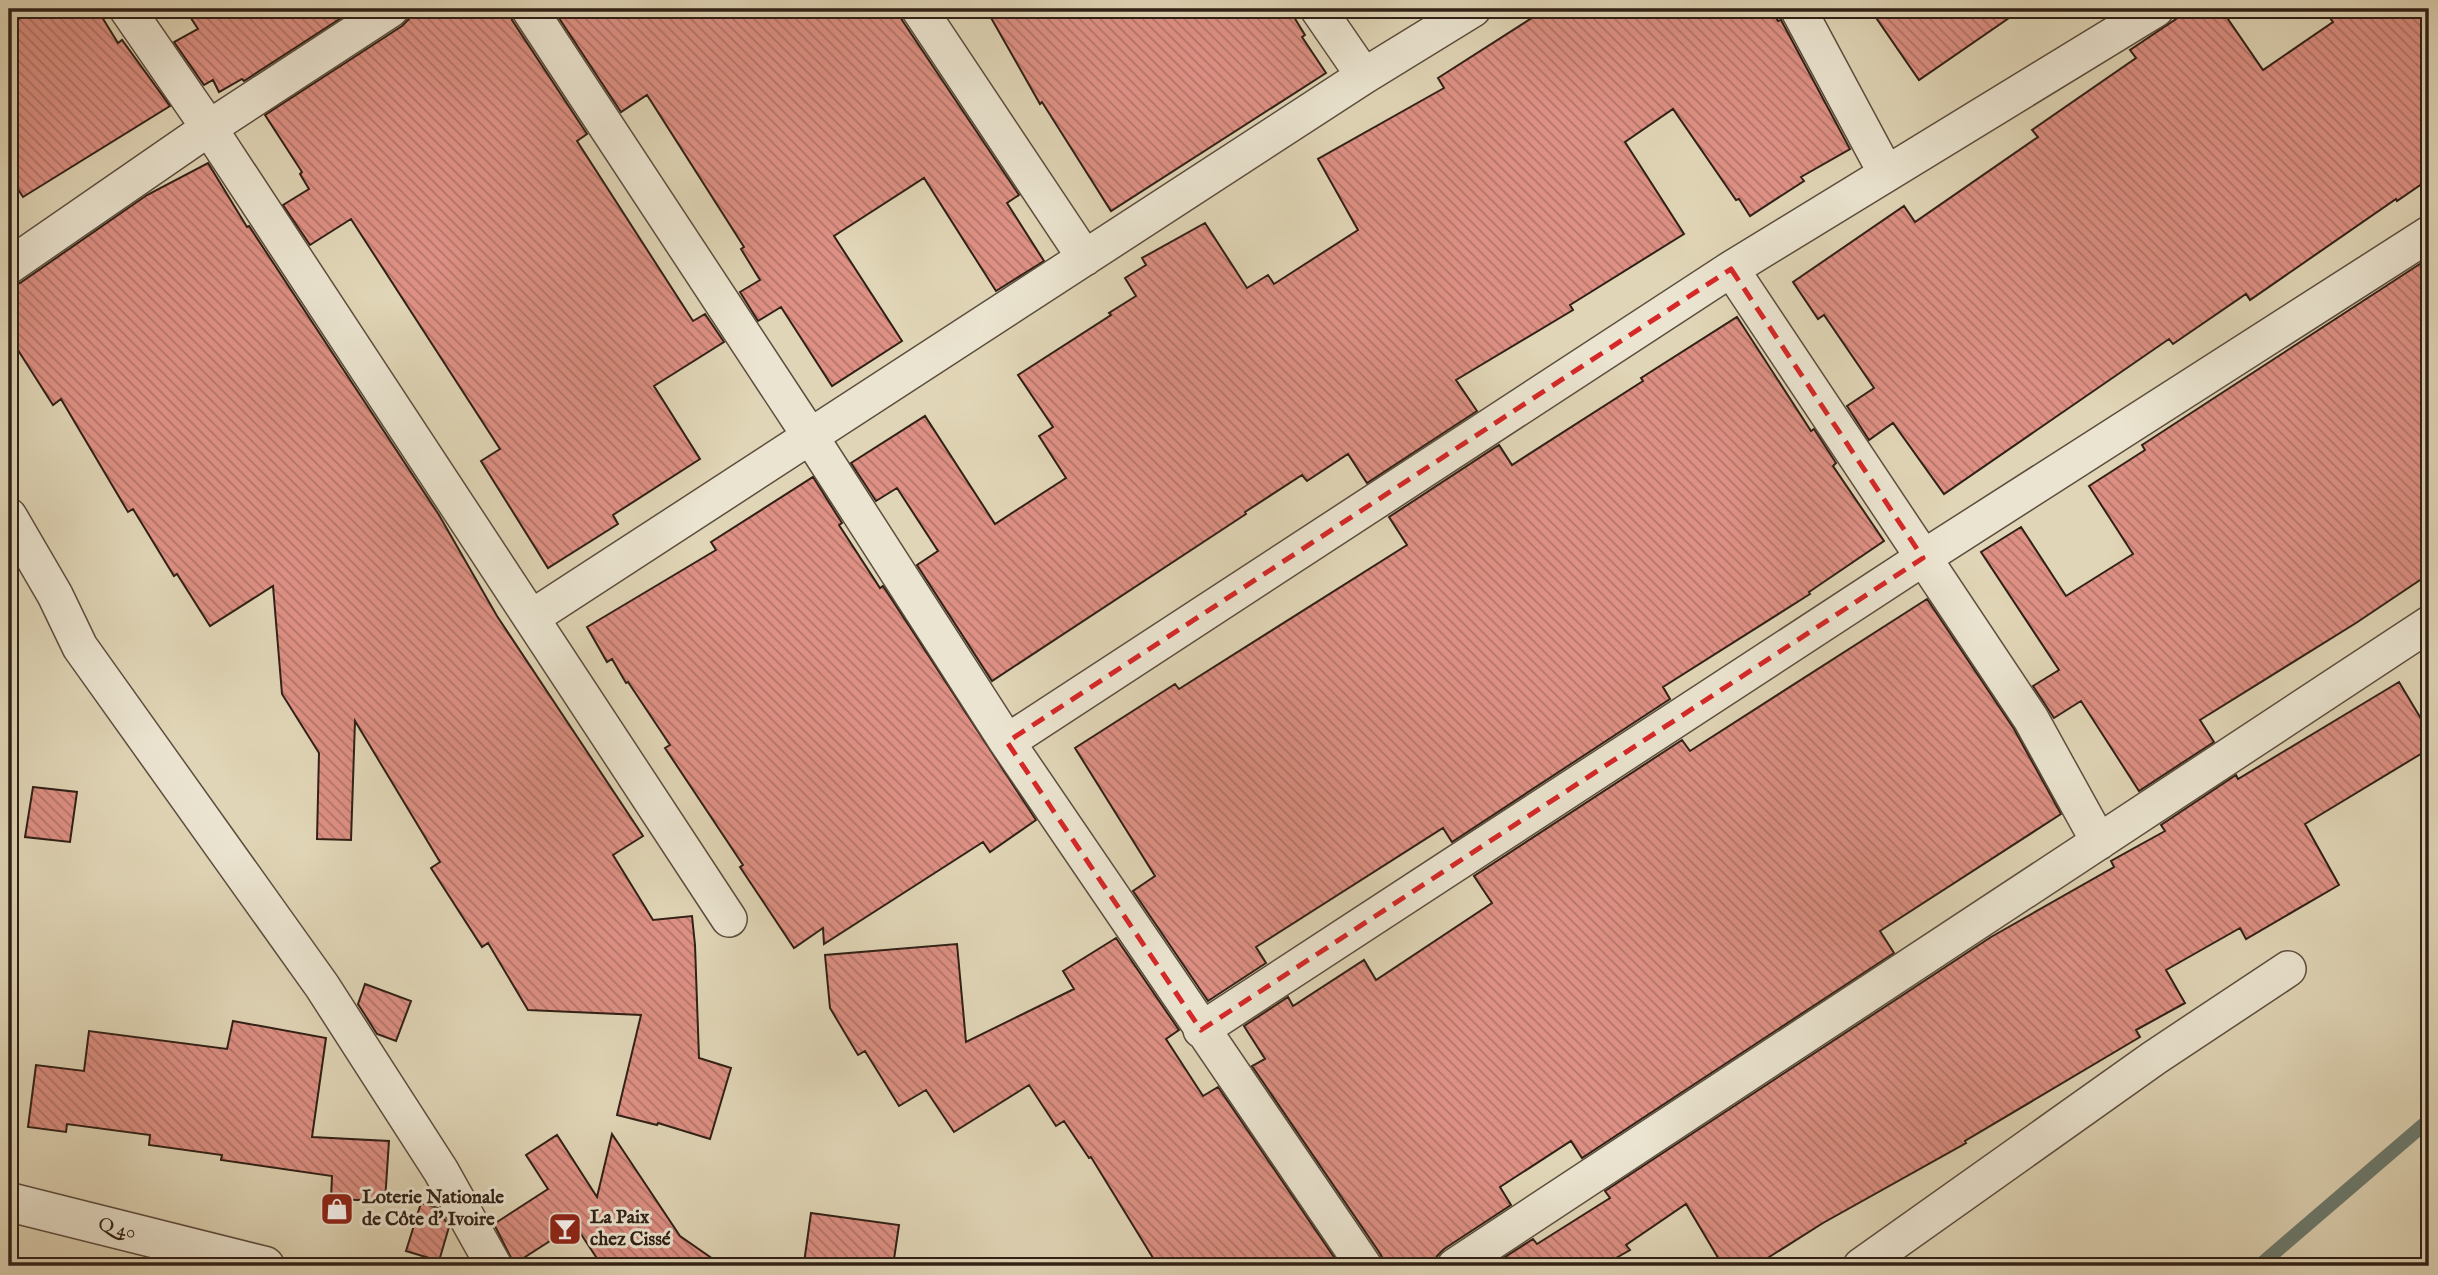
<svg xmlns="http://www.w3.org/2000/svg" width="2438" height="1275" viewBox="0 0 2438 1275" font-family="'IM FELL English',serif">
  <defs>
    <pattern id="building-back-hatch" width="6" height="6" patternUnits="userSpaceOnUse" patternTransform="scale(1.75)"><rect width="6" height="6" fill="#de9084"/><path d="M-1 5l2 2M0 0l6 6M5-1l2 2" fill="none" stroke="#b4756b"/></pattern>
  </defs>
  <rect width="100%" height="100%" fill="#e0d5b6"/>
  <filter id="stains"><feTurbulence type="fractalNoise" baseFrequency=".00286" numOctaves="4"/><feColorMatrix values="0 0 0 0 .2 0 0 0 0 .09 0 0 0 0 .02 0 0 0 .5 -.17"/></filter>
  <radialGradient id="worn" r=".72"><stop offset=".6" stop-color="#630" stop-opacity="0"/><stop offset="1" stop-color="#630" stop-opacity=".3"/></radialGradient>
  <g fill="none" stroke-linecap="round" stroke-linejoin="round">
    <path stroke="#6c7c71" stroke-width="14" d="M2259,1266L2429,1120"/>
  </g>
  <path fill="url(#building-back-hatch)" stroke="#302016" stroke-width="2" d="M35,9H97L118,43L122,40L170,106L23,197L9,175V25Z
    M185,9H355L244,81L242,79L219,92L213,80L204,85L174,42L198,29Z
    M411,9H509L512,20L587,134L577,141L693,321L705,314L724,342L654,386L700,459L613,515L618,524L548,568L481,461L500,449L351,219L310,245L283,205L309,189L300,174L302,172L265,115L402,26L409,19Z
    M553,9H899L902,20L1019,195L1007,203L1044,261L996,291L924,178L834,236L902,341L832,386L781,307L758,321L740,292L760,280L741,249L744,247L647,95L621,112Z
    M986,9H1289L1305,35L1302,37L1326,73L1111,211L1042,102L1040,104Z
    M1546,9H1770L1778,21L1781,20L1850,149L1801,177L1804,181L1750,216L1739,199L1736,200L1673,109L1625,142L1684,234L1570,305L1573,310L1456,380L1477,411L1367,483L1348,454L1307,481L1302,475L1245,512L1246,514L992,681L917,565L938,551L897,488L876,501L851,463L925,416L995,524L1066,478L1039,436L1053,427L1018,375L1111,315L1109,313L1136,296L1125,278L1146,265L1142,258L1205,223L1247,288L1268,275L1274,284L1358,230L1318,159L1444,88L1438,78Z
    M1870,9H2022L1919,80Z
    M2191,9H2221L2263,70L2333,22L2323,9H2429V179L2397,201L2396,199L2250,300L2246,294L2173,344L2169,339L1944,494L1893,423L1869,440L1847,406L1874,388L1824,315L1818,319L1793,282L1904,206L1915,222L2038,137L2032,130L2136,58L2130,50Z
    M208,163L247,227L249,226L439,515L497,616L643,836L613,855L653,920L692,916L695,945L699,1058L731,1068L710,1139L658,1123L657,1125L617,1115L641,1015L528,1010L488,943L482,947L431,868L440,862L355,721L351,840L317,839L319,753L282,694L273,586L210,626L177,574L174,576L133,509L128,512L61,399L53,405L9,336V286L20,283L147,195Z
    M2429,258V574L2356,623L2200,720L2214,742L2139,791L2081,701L2054,718L2033,686L2059,670L1981,552L2021,527L2066,596L2133,554L2089,486L2145,450L2142,445Z
    M1737,317L1811,431L1814,429L1836,463L1833,466L1884,541L1809,592L1810,594L1663,687L1670,699L1452,842L1443,828L1256,947L1266,963L1208,1001L1133,891L1155,876L1075,748L1175,684L1179,689L1407,545L1389,517L1499,445L1512,465L1643,381L1641,378Z
    M813,477L842,523L839,525L880,588L883,586L1036,820L990,852L983,842L824,944L823,928L794,948L740,867L743,865L665,748L670,745L628,682L626,683L612,659L607,662L587,627L716,550L711,542Z
    M1927,599L2014,729L2061,814L1880,931L1894,953L1582,1158L1571,1141L1500,1187L1511,1205L1444,1249L1437,1256L1435,1266H1384L1381,1255L1252,1066L1265,1059L1244,1026L1288,997L1293,1006L1364,960L1376,980L1492,903L1474,876L1682,740L1690,751Z
    M2399,682L2429,732V749L2305,824L2339,885L2246,939L2240,928L2166,970L2185,1003L2136,1030L2140,1037L1965,1141L1966,1143L1823,1223L1755,1266H1723L1686,1204L1626,1245L1630,1250L1602,1266H1491L1533,1239L1537,1244L1610,1198L1605,1191L1991,937L2114,867L2111,861L2165,831L2161,825L2236,775L2238,779Z
    M33,787L77,792L70,842L25,837Z
    M1116,938L1179,1030L1166,1039L1203,1096L1218,1087L1340,1266H1158L1091,1157L1089,1158L1064,1121L1056,1126L1029,1085L954,1132L926,1090L899,1106L865,1051L858,1055L830,1008L825,955L957,944L966,1042L1074,989L1063,971Z
    M365,984L411,1001L396,1041L377,1034L358,1004Z
    M233,1021L326,1038L312,1137L389,1141L385,1201L331,1199L332,1176L221,1160L222,1155L149,1145L150,1135L67,1124L66,1132L28,1127L36,1065L84,1071L89,1031L227,1049Z
    M612,1134L680,1236L723,1266H602L575,1225L514,1264L494,1224L548,1189L526,1155L557,1135L597,1197Z
    M421,1203L438,1208L449,1227L439,1261L406,1251Z
    M811,1213L899,1225L893,1266H827L804,1263Z"/>
  <g fill="none" stroke-linecap="round" stroke-linejoin="round">
    <defs>
      <path id="minor" d="M127,9L209,128L729,919
        M529,9L810,436L1007,742L1364,1266
        M919,9L1085,258
        M1318,9L1364,76
        M1798,9L1886,173
        M9,266L209,128L391,9
        M1731,269L2031,719L2099,842
        M9,516L55,595L80,647L322,986L441,1171L494,1266
        M531,618L1364,76L1473,9
        M1007,742L1731,269L2156,9
        M1201,1030L1923,558L2429,234
        M1455,1266L2429,624
        M1861,1266L2154,1058L2288,969"/>
      <path id="tertiary" d="M9,1202L265,1266"/>
    </defs>
    <use href="#minor" stroke="#5c4d3e" stroke-width="38"/>
    <use href="#tertiary" stroke="#5c4d3e" stroke-width="41"/>
    <use href="#minor" stroke="#ebe4d0" stroke-width="35"/>
    <use href="#tertiary" stroke="#ebe4d0" stroke-width="38"/>
  </g>
  <path fill="none" stroke="#d62828" stroke-width="5" stroke-dasharray="14 9" stroke-linejoin="round" d="M1731,269L1923,558L1201,1030L1007,742Z"/>
  <defs>
    <symbol id="shop-square" viewBox="-11 -11 22 22"><rect x="-9" y="-9" width="18" height="18" rx="4" fill="#8f2418" stroke="#ebe4d0"/><path d="M-5-2.5h2.3a2.7 3.5 0 0 1 5.4 0H5L5.5 6h-11ZM-1.5-2.5h3a1.5 2.3 0 0 0-3 0Z" fill="#fff"/></symbol>
    <symbol id="bar-square" viewBox="-11 -11 22 22"><rect x="-9" y="-9" width="18" height="18" rx="4" fill="#8f2418" stroke="#ebe4d0"/><path d="M-6-5H6L.8 .8V4.5H3.5V6h-7V4.5H-.8V.8Z" fill="#fff"/></symbol>
  </defs>
  <g fill-rule="evenodd">
    <use href="#shop-square" x="318" y="1190" width="38" height="38"/>
    <use href="#bar-square" x="546" y="1210" width="38" height="38"/>
  </g>
  <g text-anchor="middle" dominant-baseline="central" stroke-width="6" stroke-linejoin="round" paint-order="stroke">
    <g font-size="19" font-weight="bold" fill="#302016" stroke="#ebe4d0" text-anchor="start">
      <text x="362" y="1198">Loterie Nationale<tspan x="362" dy="22">de Côte d' Ivoire</tspan></text>
      <text x="590" y="1218">La Paix<tspan x="590" dy="22">chez Cissé</tspan></text>
    </g>
    <g font-size="19" fill="#302016" stroke="#ebe4d0">
      <text transform="translate(117 1229) rotate(14)">Q 40</text>
    </g>
  </g>
  <rect width="2438" height="1275" fill="none" stroke="#e0d5b6" stroke-width="35"/>
  <rect x="10" y="10" width="2417" height="1254" fill="none" stroke="#302016" stroke-width="3.5"/>
  <rect x="18" y="18" width="2403" height="1240" fill="none" stroke="#302016" stroke-width="2"/>
  <rect width="100%" height="100%" filter="url(#stains)"/>
  <rect width="100%" height="100%" fill="url(#worn)"/>
</svg>
